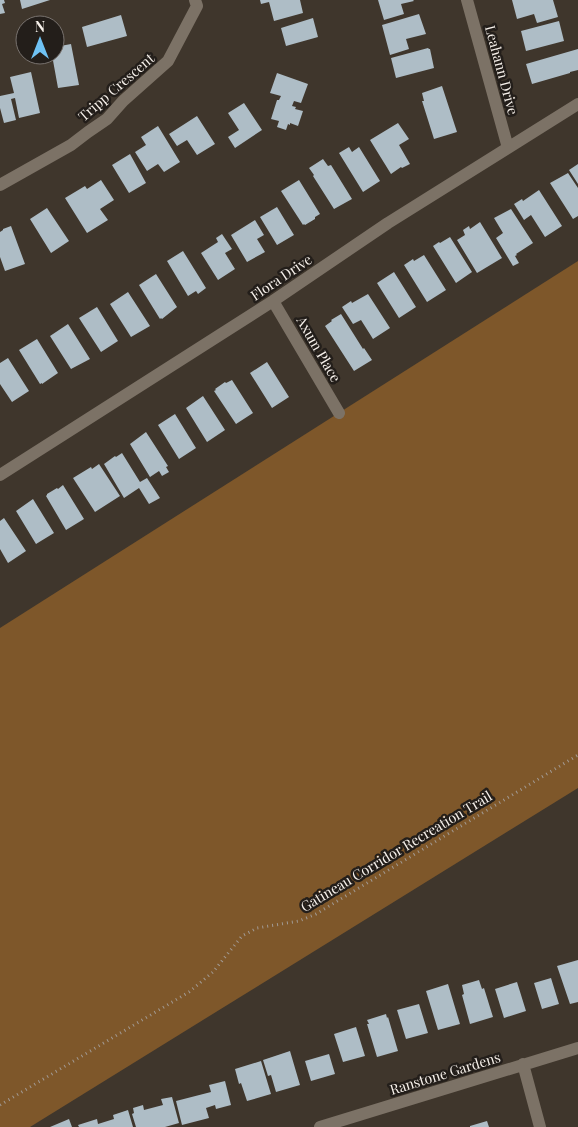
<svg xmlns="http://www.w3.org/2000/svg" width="578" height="1127" viewBox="0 0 578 1127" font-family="'Playfair Display',serif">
  <rect width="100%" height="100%" fill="#3f362c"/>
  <path fill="#7e572a" d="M578,261V788L30,1127H0V628Z"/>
  <path fill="#aebdc6" d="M0,0H4L5,3L2,4L5,13L0,14Z
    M20,0H50L22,9Z
    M260,0H300L303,13L274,21L269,2L261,4Z
    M378,0H413L414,1L401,4L404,14L384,20Z
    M512,0H553L558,17L537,23L534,14L517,19Z
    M419,14L426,34L406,39L409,49L390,55L382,25Z
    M121,15L127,36L87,47L82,27Z
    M313,18L318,37L286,46L281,28Z
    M559,21L564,41L526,51L521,31Z
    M71,44L79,85L58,88L52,55H55V47Z
    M428,48L429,49H430L434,68L396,78L391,58Z
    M578,49V70L570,72V73L532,84L526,64Z
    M31,72L40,113L19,118L15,98L11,99L16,120L4,123L0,108V96L14,93L10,77Z
    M277,73L308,84L301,103L294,101L292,106L296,107L295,109L303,111L298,126L290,123V125L288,124L286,130L277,127L279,121L271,119L277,100H279L281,96L270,93Z
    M442,86L457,132L434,139L422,101H424L422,93Z
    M244,103L262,130L235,148L228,137L239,130L228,113Z
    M197,116L215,144L197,155L187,140L177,146L169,134Z
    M398,123L409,139L399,145L410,164L402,168L401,167L391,174L370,140Z
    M158,126L180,162L164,172L158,164L147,171L135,152L146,145L141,137Z
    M349,147L352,152L359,147L380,181L363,192L339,153Z
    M130,154L146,183L129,193L112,165Z
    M323,159L328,166L331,165L352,199L334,209L313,176L314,175L309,168Z
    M578,164V184L569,170Z
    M568,173L578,188V216L573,219L550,183Z
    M101,180L114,200L100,209L108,220L87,233L65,198L85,186L87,189Z
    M299,180L320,214L315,217V219L305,225L304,224L303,225L281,191Z
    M539,190L562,226L545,237L531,215L524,220L514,204L522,199L523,201Z
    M277,207L294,235L277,245L260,217Z
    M47,208L69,241L51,253L30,219Z
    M511,209L533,243L516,254L517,255L515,256L519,263L513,266L496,238L503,233L494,218Z
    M255,220L264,235L257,239L265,252L247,262L231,235Z
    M480,222L502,258L477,273L457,240L465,235L463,230L469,226L470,229Z
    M11,226L25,264L5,271L0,257V232L3,230V229Z
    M222,234L232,249L225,253L235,269L218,280L201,253L218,242L216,238Z
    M450,237L472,272L456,283L433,246L439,242L440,243Z
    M183,251L206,288L198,294L196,291L188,296L167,261Z
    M424,255L446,290L427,302L404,265L413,259L414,261Z
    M394,272L416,307L399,318L377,283Z
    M156,274L177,307L162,319L161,318L160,319L139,285Z
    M128,292L150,326L131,337L110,304Z
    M368,294L390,328L373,339L361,320L353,324L342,307L351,301L352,303Z
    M97,307L118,341L101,352L79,318Z
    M341,314L363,349L364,348L372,360L354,371L325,326L332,321L331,320Z
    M68,324L90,359L71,369L50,336Z
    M37,339L58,373L42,384V383L40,384L19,350Z
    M8,358L29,391L12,402L0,384V363Z
    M267,362L289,397L272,408L250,373Z
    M232,380L253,413L236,424L214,391L216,390L215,389L225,382L226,383Z
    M203,396L225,430L207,442L186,408Z
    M175,414L196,448L179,459L158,425Z
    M146,432L168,466L166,467L169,472L162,476L159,471L150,477L130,444Z
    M122,453L140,482L147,478L160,498L149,504L139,488L124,498L104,464L115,456L116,457Z
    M99,464L120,496L95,512L73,478L91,467L92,469Z
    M63,485L84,519L66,530L46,496L47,495V494L57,488L58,489Z
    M33,499L54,533L36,544L16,511Z
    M4,518L26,551L8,563L0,549V521Z
    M578,960V1002L570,1004L557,966Z
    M551,978L559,1004L542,1009L534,983Z
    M479,980L482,989L484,988L493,1017L470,1024L462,995L464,994L462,985Z
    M517,982L526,1011L504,1018L495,989Z
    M448,984L460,1024L438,1030L426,991Z
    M419,1004L428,1033L406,1039L397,1010Z
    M386,1014L387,1018L388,1017L398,1051L377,1057L367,1024H369L367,1020Z
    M356,1027L365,1056L343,1062L334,1034Z
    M290,1051L300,1085L276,1092L271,1075L268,1076L263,1060Z
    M329,1054L335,1074L311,1081L305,1061Z
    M261,1061L271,1094L247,1101L241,1083L239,1084L235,1069Z
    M225,1081L231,1105L216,1109L215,1105L206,1108L209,1118L182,1125L176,1101L211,1092L209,1085Z
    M172,1097L179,1123L165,1127H136L132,1114L134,1113L133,1108L143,1105L144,1110L163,1105L161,1099Z
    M128,1110L133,1127H79L78,1125L97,1119L98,1124L114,1119L113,1115Z
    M69,1119L72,1127H50Z
    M487,1121L489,1127H470V1126Z"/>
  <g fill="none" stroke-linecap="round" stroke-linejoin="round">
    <path stroke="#a29a93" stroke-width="3" stroke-dasharray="1 4" stroke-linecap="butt" d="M0,1105L189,992L213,972L242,936L257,928L299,921L316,914L578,755"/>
    <path stroke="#7c7266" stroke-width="12" d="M467,0L508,148
      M0,185L71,145L88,132L107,119L123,101L168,61L197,6L195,0
      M273,301L339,413
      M0,475L273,301L388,223L578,104
      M523,1064L540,1127
      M320,1127L578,1048"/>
  </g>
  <g text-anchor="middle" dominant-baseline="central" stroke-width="5" stroke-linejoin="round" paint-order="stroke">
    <g font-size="14" fill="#f7f1eb" stroke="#231e1a">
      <text transform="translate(502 70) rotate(75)">Leahann Drive</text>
      <text transform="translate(116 87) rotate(-41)">Tripp Crescent</text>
      <text transform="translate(281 277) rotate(-34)">Flora Drive</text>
      <text transform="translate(319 349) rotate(60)">Axum Place</text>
      <text transform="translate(396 851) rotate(-31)">Gatineau Corridor Recreation Trail</text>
      <text transform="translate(445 1073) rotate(-17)">Ranstone Gardens</text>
    </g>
  </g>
  <g transform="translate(40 40)"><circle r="24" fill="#231e1a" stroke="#78726e"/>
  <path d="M0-4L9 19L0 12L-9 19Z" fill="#6fc2f4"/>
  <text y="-8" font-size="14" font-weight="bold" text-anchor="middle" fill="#f7f1eb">N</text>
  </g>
</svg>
